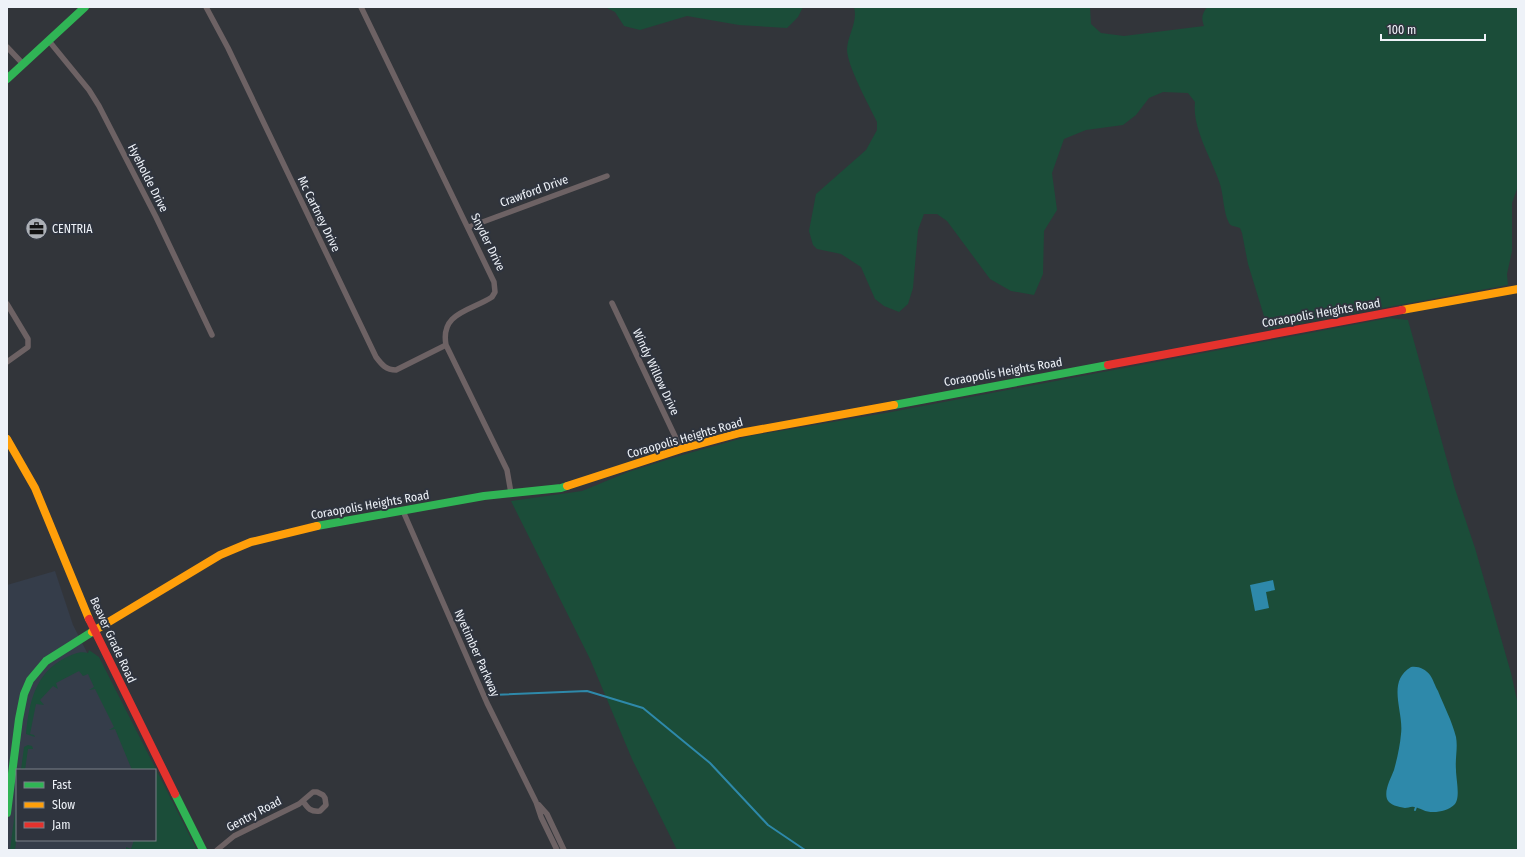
<svg xmlns="http://www.w3.org/2000/svg" width="1525" height="857" viewBox="0 0 1525 857" font-family="'Fira Sans Condensed',sans-serif">
  <rect width="100%" height="100%" fill="#32353a"/>
  <path fill="#353d4a" d="M55,571L73,625L147,770H17V840H149L146,850H7V585Z"/>
  <path fill="#1b4d39" d="M605,7H803L798,17L787,28L739,25L687,16L640,30L624,26L615,12Z
    M854,7H1090L1091,24L1101,33L1124,36L1204,26C1201,18 1202,14 1207,7H1518V186L1512,203V251L1507,274L1508,285L1268,329L1248,264L1242,233L1240,228C1236,226 1231,227 1229,223C1223,211 1224,197 1220,184C1212,159 1192,129 1195,102L1188,93L1163,92L1149,98L1136,115L1123,125L1086,130L1064,139L1052,173L1057,210L1044,231L1043,274L1034,295L1011,291L990,279L947,221L937,214H924L918,230L913,288L908,304L899,312L884,306L875,299L861,267L841,254L817,249L813,245L809,231L816,194L866,150L877,130V122C869,105 847,66 847,49C848,34 858,22 854,7Z
    M1389,318L1408,320L1455,489L1475,548L1511,673L1518,705V850H677L632,759L590,659L511,501L582,491L628,472L682,455L750,436L891,412Z
    M89,650L99,657L197,850H129L126,849V847L131,849L134,840H155V770H132L115,729L109,730L114,727L95,689L89,690L94,687L88,674L83,676L79,671L56,683L58,689L53,686L40,700L44,705L36,704L30,734L34,735L35,737L26,734C29,703 35,673 65,658C74,654 79,651 88,653Z
    M28,745L32,746L33,749H28L25,770H21L24,747Z
    M17,796V835L15,850H10Z"/>
  <path fill="#2e89aa" d="M1273,580L1275,590L1266,592L1269,608L1255,611L1250,585Z
    M1411,667C1419,666 1425,669 1430,675C1433,679 1435,686 1438,691C1444,706 1452,721 1456,737C1458,748 1455,758 1456,770C1456,779 1461,799 1454,805C1447,812 1431,814 1423,810C1420,809 1417,807 1414,807C1411,806 1408,808 1405,808C1399,807 1389,805 1387,799C1384,790 1391,778 1394,770C1397,759 1400,746 1401,734C1404,711 1386,682 1411,667Z"/>
  <g fill="none" stroke-linecap="round" stroke-linejoin="round">
    <path stroke="#2e89aa" stroke-width="2" d="M492,695L587,691L643,708L710,763L768,825L805,850
      M1415,810L1416,807"/>
    <path stroke="#6d6264" stroke-width="5.5" d="M206,7L228,48L376,357C382,365 386,370 396,370L446,345
      M361,7L494,282L495,292L492,297C471,311 440,312 446,345L507,470L511,493
      M49,41L89,90L99,106L156,217L212,335
      M7,47L23,64
      M469,227L607,176
      M612,303L681,449
      M7,304L28,339V347L7,362
      M403,511L487,703L536,802L541,817L557,850
      M539,805L547,814L564,850
      M217,850L234,836L299,804L313,792H317L323,795L325,798L326,805L320,811C311,812 308,809 303,801"/>
    <path stroke="#30b455" stroke-width="8" d="M7,79L85,7
      M894,405L1108,365
      M317,526L484,496L561,488L567,486
      M175,794L203,850
      M7,813L19,719L24,694L30,680L46,661L92,632"/>
    <path stroke="#ff9f0a" stroke-width="8" d="M1402,310L1518,289
      M7,439L35,488L89,619
      M567,486L681,449L740,433L894,405
      M92,632L220,555L251,542L317,526"/>
    <path stroke="#e5322d" stroke-width="8" d="M1108,365L1402,310
      M89,619L175,794"/>
  </g>
  <defs>
    <symbol id="office-disc" viewBox="-11 -11 22 22"><circle r="9.5" fill="#acb0b6" stroke="#2f343e"/><path d="M-6-3h4V-5.5h4V-3h4V5H-6ZM-1-4.5V-3h2v-1.5ZM-6 0V1H6V0Z" fill="#111"/></symbol>
  </defs>
  <g fill-rule="evenodd">
    <use href="#office-disc" x="24" y="216" width="25" height="25"/>
  </g>
  <g text-anchor="middle" dominant-baseline="central" stroke-width="4" stroke-linejoin="round" paint-order="stroke">
    <g font-size="12" fill="#eef2f8" stroke="#2f343e">
      <text transform="translate(148 178) rotate(63)">Hyeholde Drive</text>
      <text transform="translate(534 191) rotate(-20)">Crawford Drive</text>
      <text transform="translate(319 214) rotate(64)">Mc Cartney Drive</text>
      <text transform="translate(488 242) rotate(64)">Snyder Drive</text>
      <text transform="translate(1321 313) rotate(-10)">Coraopolis Heights Road</text>
      <text transform="translate(656 372) rotate(65)">Windy Willow Drive</text>
      <text transform="translate(1003 372) rotate(-10)">Coraopolis Heights Road</text>
      <text transform="translate(685 438) rotate(-16)">Coraopolis Heights Road</text>
      <text transform="translate(370 505) rotate(-10)">Coraopolis Heights Road</text>
      <text transform="translate(113 640) rotate(65)">Beaver Grade Road</text>
      <text transform="translate(477 653) rotate(66)">Nyetimber Parkway</text>
      <text transform="translate(254 814) rotate(-28)">Gentry Road</text>
    </g>
    <g font-size="12" fill="#eef2f8" stroke="#2f343e" text-anchor="start">
      <text x="52" y="229">CENTRIA</text>
    </g>
  </g>
  <rect width="1525" height="857" fill="none" stroke="#eef2f8" stroke-width="16"/>
  <rect x="16" y="769" width="140" height="72" fill="#2f343e" stroke="#7b8088"/>
  <rect x="24" y="782" width="20" height="6" fill="#30b455" stroke="#7b8088"/>
  <text x="52" y="789" font-size="12" fill="#eef2f8">Fast</text>
  <rect x="24" y="802" width="20" height="6" fill="#ff9f0a" stroke="#7b8088"/>
  <text x="52" y="809" font-size="12" fill="#eef2f8">Slow</text>
  <rect x="24" y="822" width="20" height="6" fill="#e5322d" stroke="#7b8088"/>
  <text x="52" y="829" font-size="12" fill="#eef2f8">Jam</text>
  <path d="M1381 34v6h104v-6" fill="none" stroke="#eef2f8" stroke-width="2"/>
  <text x="1387" y="34" font-size="12" fill="#eef2f8" stroke="#2f343e" stroke-width="3" paint-order="stroke">100 m</text>
</svg>
